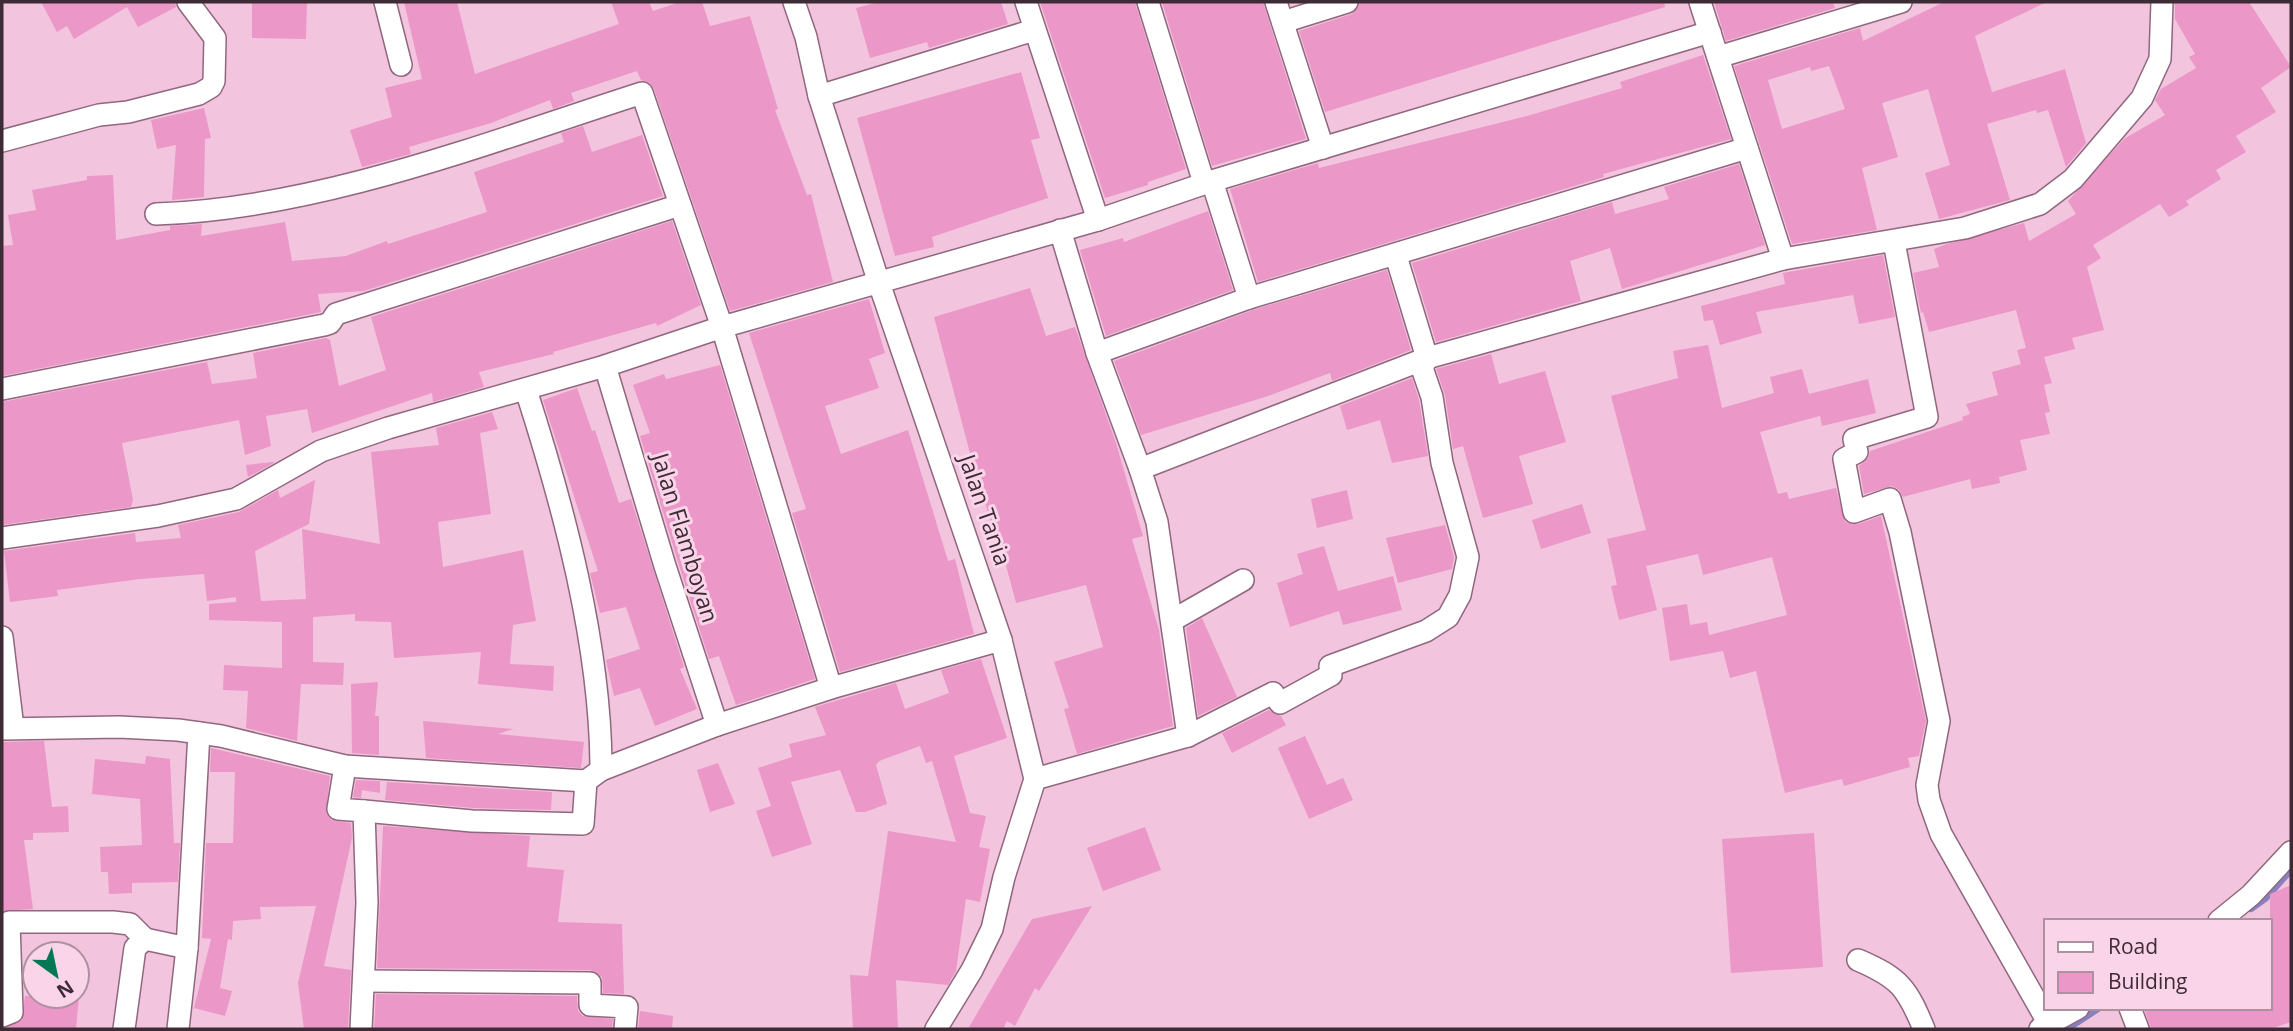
<svg xmlns="http://www.w3.org/2000/svg" width="2293" height="1031" font-family="'Open Sans',sans-serif">
	<rect width="100%" height="100%" fill="#f3c4de"/>
	<g fill="none" stroke-linecap="round" stroke-linejoin="round">
		<g stroke="#8781be" stroke-width="8">
			<path d="M 2251,908 L 2265,898 L 2291,869"/>
			<path d="M 2066,1029 L 2098,1008"/>
		</g>
	</g>
	<g fill="#eb97c8" fill-rule="evenodd">
		<path d="M 41,2 L 175,2 L 176,7 L 138,27 L 127,7 L 74,39 L 67,26 L 57,32 Z"/>
		<path d="M 252,2 L 307,2 L 306,39 L 252,38 Z"/>
		<path d="M 404,2 L 457,2 L 475,74 L 619,24 L 611,2 L 649,2 L 653,11 L 680,2 L 702,2 L 710,26 L 750,16 L 778,109 L 775,110 L 807,195 L 811,194 L 833,282 L 730,311 L 654,89 L 650,83 L 641,80 L 637,71 L 571,93 L 574,101 L 553,109 L 550,100 L 491,123 L 409,147 L 411,154 L 362,167 L 350,130 L 392,117 L 385,88 L 422,79 Z"/>
		<path d="M 879,2 L 1001,2 L 1008,24 L 929,48 L 927,42 L 870,58 L 856,8 Z"/>
		<path d="M 1040,2 L 1135,2 L 1186,169 L 1148,182 L 1148,185 L 1105,198 Z"/>
		<path d="M 1162,2 L 1263,2 L 1306,139 L 1212,166 Z"/>
		<path d="M 1360,2 L 1664,2 L 1665,7 L 1325,112 L 1299,31 L 1352,14 Z"/>
		<path d="M 1714,2 L 1833,2 L 1835,8 L 1726,41 Z"/>
		<path d="M 1944,2 L 2047,2 L 1975,36 L 1992,92 L 2065,69 L 2086,143 L 2066,167 L 2048,110 L 2037,113 L 2036,110 L 1987,124 L 2010,200 L 1939,219 L 1925,173 L 1950,165 L 1928,89 L 1882,103 L 1898,157 L 1862,168 L 1877,230 L 1792,244 L 1734,66 L 1860,28 L 1863,41 ZM 1829,66 L 1845,109 L 1782,129 L 1768,80 L 1810,67 L 1811,71 Z"/>
		<path d="M 2175,2 L 2249,2 L 2291,67 L 2261,88 L 2276,112 L 2236,136 L 2246,152 L 2216,170 L 2221,179 L 2186,201 L 2189,205 L 2169,217 L 2160,204 L 2093,245 L 2101,258 L 2087,267 L 2104,330 L 2072,338 L 2075,349 L 2044,357 L 2052,383 L 2044,385 L 2050,412 L 2045,413 L 2050,434 L 2020,440 L 2027,470 L 1999,477 L 2000,483 L 1972,489 L 1970,479 L 1903,497 L 1899,490 L 1892,486 L 1864,494 L 1859,466 L 1868,458 L 1870,451 L 1963,420 L 1962,417 L 1970,414 L 1966,404 L 1998,395 L 1992,372 L 2021,364 L 2017,350 L 2026,348 L 2016,310 L 1929,332 L 1923,312 L 1921,313 L 1913,273 L 1939,267 L 1934,249 L 1947,244 L 2024,223 L 2029,241 L 2076,214 L 2068,201 L 2124,139 L 2165,115 L 2155,100 L 2161,89 L 2196,68 L 2189,57 L 2195,54 L 2175,19 Z"/>
		<path d="M 1703,55 L 1731,139 L 1603,174 L 1604,177 L 1258,282 L 1230,189 L 1318,163 L 1319,168 L 1527,116 L 1622,88 L 1620,82 Z"/>
		<path d="M 1021,72 L 1040,138 L 1031,140 L 1048,198 L 932,237 L 934,247 L 895,256 L 857,118 Z"/>
		<path d="M 204,108 L 211,138 L 205,139 L 204,197 L 172,200 L 176,145 L 157,149 L 151,120 Z"/>
		<path d="M 583,126 L 592,152 L 642,135 L 663,196 L 364,291 L 318,294 L 321,312 L 2,376 L 2,246 L 13,245 L 8,215 L 36,210 L 32,190 L 87,180 L 87,176 L 113,175 L 116,240 L 170,230 L 170,226 L 202,224 L 201,236 L 285,222 L 292,261 L 346,256 L 387,241 L 388,244 L 487,212 L 474,172 L 564,142 L 561,133 Z"/>
		<path d="M 1739,164 L 1765,245 L 1622,289 L 1610,248 L 1570,261 L 1581,301 L 1436,342 L 1412,263 L 1612,202 L 1615,214 L 1669,199 L 1664,187 Z"/>
		<path d="M 1208,211 L 1233,290 L 1106,336 L 1080,250 L 1123,238 L 1124,242 Z"/>
		<path d="M 672,221 L 701,305 L 657,326 L 656,323 L 553,352 L 554,354 L 479,372 L 484,387 L 433,402 L 432,393 L 312,433 L 307,409 L 266,416 L 271,446 L 245,455 L 239,420 L 122,443 L 133,500 L 131,507 L 2,525 L 2,402 L 207,362 L 212,384 L 257,378 L 253,353 L 326,338 L 330,340 L 339,386 L 386,370 L 371,317 Z"/>
		<path d="M 1883,255 L 1895,317 L 1859,324 L 1853,295 L 1756,312 L 1762,333 L 1720,345 L 1713,320 L 1704,321 L 1701,306 L 1785,284 L 1783,273 Z"/>
		<path d="M 1387,270 L 1411,350 L 1332,381 L 1330,373 L 1265,397 L 1141,435 L 1114,361 L 1253,310 Z"/>
		<path d="M 1030,288 L 1046,336 L 1075,327 L 1116,443 L 1143,536 L 1132,539 L 1159,630 L 1173,726 L 1077,754 L 1064,709 L 1069,708 L 1054,662 L 1103,647 L 1086,585 L 1016,603 L 998,535 L 996,536 L 976,476 L 934,317 Z"/>
		<path d="M 869,299 L 885,353 L 869,359 L 879,388 L 825,406 L 841,454 L 908,430 L 948,561 L 955,559 L 974,634 L 840,672 L 792,513 L 806,509 L 749,333 Z"/>
		<path d="M 1708,345 L 1722,408 L 1774,393 L 1770,377 L 1802,369 L 1809,394 L 1868,379 L 1876,413 L 1822,426 L 1820,416 L 1760,432 L 1778,494 L 1787,492 L 1789,499 L 1836,488 L 1845,522 L 1858,524 L 1881,516 L 1926,721 L 1919,756 L 1908,758 L 1910,767 L 1844,786 L 1842,779 L 1785,793 L 1756,671 L 1730,678 L 1723,651 L 1670,661 L 1662,608 L 1687,604 L 1690,625 L 1707,622 L 1709,635 L 1787,615 L 1772,557 L 1703,575 L 1698,554 L 1646,566 L 1657,610 L 1619,620 L 1611,586 L 1617,585 L 1607,539 L 1646,530 L 1611,396 L 1678,378 L 1673,351 Z"/>
		<path d="M 1491,354 L 1499,384 L 1545,371 L 1566,442 L 1519,456 L 1533,504 L 1483,518 L 1463,446 L 1453,449 L 1445,395 L 1436,369 Z"/>
		<path d="M 720,365 L 815,679 L 736,705 L 719,656 L 709,659 L 678,562 L 640,436 L 650,433 L 633,385 L 664,374 L 666,379 Z"/>
		<path d="M 1412,378 L 1419,400 L 1428,456 L 1392,463 L 1380,420 L 1347,430 L 1340,406 Z"/>
		<path d="M 577,388 L 592,431 L 595,430 L 619,503 L 631,499 L 684,667 L 680,669 L 697,709 L 655,726 L 640,688 L 614,696 L 606,660 L 640,649 L 626,607 L 600,613 L 590,573 L 598,571 L 543,400 Z"/>
		<path d="M 492,412 L 498,429 L 480,433 L 491,514 L 438,522 L 443,567 L 523,550 L 536,621 L 513,625 L 510,664 L 554,666 L 553,691 L 478,684 L 481,652 L 394,658 L 391,622 L 355,621 L 355,614 L 313,617 L 313,662 L 344,663 L 343,685 L 301,684 L 297,741 L 246,728 L 248,691 L 223,690 L 224,665 L 282,668 L 282,622 L 209,620 L 209,604 L 236,602 L 236,597 L 207,601 L 204,574 L 140,579 L 57,590 L 58,596 L 10,602 L 4,551 L 135,533 L 136,542 L 181,538 L 178,525 L 239,512 L 278,490 L 280,498 L 315,480 L 309,524 L 255,551 L 261,601 L 306,599 L 302,529 L 380,544 L 371,452 L 439,445 L 436,428 Z"/>
		<path d="M 273,462 L 274,463 L 248,477 L 246,465 Z"/>
		<path d="M 1347,490 L 1353,519 L 1317,528 L 1311,499 Z"/>
		<path d="M 1582,504 L 1591,533 L 1541,549 L 1532,520 Z"/>
		<path d="M 1445,525 L 1454,557 L 1452,569 L 1398,583 L 1386,538 Z"/>
		<path d="M 1324,546 L 1338,591 L 1393,576 L 1402,610 L 1343,625 L 1339,611 L 1290,627 L 1277,583 L 1303,574 L 1297,554 Z"/>
		<path d="M 1202,618 L 1237,697 L 1198,716 L 1186,628 Z"/>
		<path d="M 981,659 L 1007,738 L 954,756 L 970,813 L 986,816 L 979,847 L 990,849 L 980,902 L 966,899 L 956,971 L 948,985 L 896,980 L 898,1029 L 853,1029 L 850,975 L 868,976 L 888,831 L 956,842 L 932,761 L 926,763 L 920,746 L 879,761 L 876,765 L 887,804 L 865,812 L 856,812 L 840,770 L 791,782 L 812,844 L 772,857 L 756,811 L 771,806 L 758,768 L 792,757 L 789,744 L 826,735 L 815,707 L 896,683 L 905,709 L 949,693 L 941,670 Z"/>
		<path d="M 378,682 L 375,716 L 379,716 L 379,755 L 352,753 L 351,684 Z"/>
		<path d="M 1269,710 L 1281,716 L 1286,725 L 1232,753 L 1222,733 Z"/>
		<path d="M 423,721 L 513,729 L 498,734 L 584,742 L 581,768 L 426,758 Z"/>
		<path d="M 1305,736 L 1327,785 L 1343,778 L 1353,800 L 1309,819 L 1278,748 Z"/>
		<path d="M 44,741 L 52,807 L 68,806 L 69,832 L 33,833 L 33,840 L 24,840 L 33,909 L 2,911 L 2,742 Z"/>
		<path d="M 211,748 L 330,776 L 326,813 L 331,820 L 351,823 L 352,838 L 324,966 L 351,970 L 348,1029 L 304,1029 L 298,983 L 316,906 L 260,907 L 261,919 L 233,921 L 232,940 L 228,939 L 220,988 L 232,991 L 225,1016 L 194,1008 L 211,939 L 202,938 L 206,843 L 233,843 L 235,772 L 210,772 Z"/>
		<path d="M 146,756 L 170,759 L 174,843 L 180,843 L 178,882 L 132,883 L 132,893 L 109,894 L 108,872 L 101,872 L 100,847 L 142,845 L 140,799 L 92,794 L 95,759 L 145,764 Z"/>
		<path d="M 718,763 L 735,804 L 710,812 L 697,770 Z"/>
		<path d="M 356,780 L 380,781 L 380,793 L 362,790 L 361,798 L 353,797 Z"/>
		<path d="M 387,782 L 552,792 L 551,810 L 473,808 L 385,800 Z"/>
		<path d="M 383,826 L 530,836 L 527,867 L 564,870 L 558,922 L 622,924 L 624,994 L 603,993 L 602,977 L 590,970 L 377,968 Z"/>
		<path d="M 1145,827 L 1161,870 L 1103,891 L 1087,848 Z"/>
		<path d="M 1814,833 L 1823,967 L 1731,973 L 1722,839 Z"/>
		<path d="M 2291,885 L 2291,1022 L 2270,1029 L 2151,1029 L 2144,1008 L 2270,1008 L 2270,894 Z"/>
		<path d="M 1092,906 L 1039,991 L 1035,988 L 1015,1026 L 1007,1021 L 1003,1029 L 968,1029 L 1032,919 Z"/>
		<path d="M 376,994 L 577,996 L 578,1011 L 583,1016 L 613,1019 L 612,1029 L 374,1029 Z"/>
		<path d="M 25,996 L 79,996 L 76,1029 L 2,1029 L 22,1020 Z"/>
		<path d="M 640,1011 L 673,1016 L 672,1029 L 638,1029 Z"/>
	</g>
	<g fill="none" stroke-linecap="round" stroke-linejoin="round">
		<g stroke="#90677e" stroke-width="24">
			<g id="street">
				<path d="M 385,2 L 401,65"/>
				<path d="M 794,2 L 806,37 L 819,96 L 879,283 L 1001,640 L 1035,779 L 1004,877 L 992,929 L 972,970 L 936,1029"/>
				<path d="M 1026,2 L 1098,220"/>
				<path d="M 1148,2 L 1204,183"/>
				<path d="M 1276,2 L 1323,148"/>
				<path d="M 1700,2 L 1783,259"/>
				<path d="M 1283,22 L 1347,2"/>
				<path d="M 1718,57 L 1901,2"/>
				<path d="M 819,96 L 1034,30"/>
				<path d="M 2,141 L 99,115 L 128,112 L 199,94 L 211,87 L 214,81 L 215,38 L 188,2"/>
				<path d="M 1212,181 L 1249,298"/>
				<path d="M 156,214 C 318,209 489,142 642,93 L 722,327 L 831,688 L 1001,640"/>
				<path d="M 1060,230 L 1097,353 L 1140,469 L 1427,358 L 1783,259 L 1965,228 L 2040,204 L 2073,179 L 2142,98 L 2160,59 L 2162,2"/>
				<path d="M 1894,242 L 1927,417 L 1854,439 L 1857,452 L 1844,459 L 1854,512 L 1890,499 L 1900,532 L 1939,721 L 1927,785 L 1929,800 L 1941,834 L 2049,1024"/>
				<path d="M 1097,353 L 1249,298 L 1747,148"/>
				<path d="M 605,366 L 665,566 L 717,725"/>
				<path d="M 2,389 L 324,325 L 330,323 L 336,314 L 680,205"/>
				<path d="M 1140,469 L 1157,522 L 1188,736"/>
				<path d="M 2,538 L 158,516 L 236,499 L 321,451 L 388,428 L 605,366 L 722,327 L 1098,220 L 1212,181 L 1710,32"/>
				<path d="M 1173,620 L 1243,580"/>
				<path d="M 2,637 L 13,728"/>
				<path d="M 2,729 L 119,727 L 178,730 L 221,736 L 345,766 L 586,781"/>
				<path d="M 345,766 L 338,809 L 364,811 L 367,903 L 361,1029"/>
				<path d="M 601,770 L 717,725 L 831,688"/>
				<path d="M 1035,779 L 1188,736 L 1273,693 L 1280,703 L 1331,675 L 1330,666 L 1426,631 L 1448,617 L 1460,595 L 1468,557 L 1442,463 L 1432,397 L 1422,368 L 1427,358 L 1396,256"/>
				<path d="M 364,811 L 472,821 L 583,824 L 586,781 L 601,770 C 601,646 564,508 526,390"/>
				<path d="M 2219,921 L 2251,895 L 2291,852"/>
				<path d="M 1858,960 C 1900,978 1907,988 1924,1029"/>
				<path d="M 364,981 L 590,983 L 590,1005 L 627,1007 L 625,1029"/>
				<path d="M 2130,1008 L 2138,1029"/>
				<path d="M 2,1016 L 12,1012 L 9,922 L 113,922 L 130,924 L 145,939"/>
				<path d="M 124,1029 L 135,948 L 145,939 L 187,948"/>
				<path d="M 178,1029 L 187,948 L 199,733"/>
				<path d="M 2040,1029 L 2078,1008"/>
			</g>
		</g>
		<use href="#street" stroke="#fff" stroke-width="21"/>
	</g>
	<g text-anchor="middle" stroke-width="6" stroke-linejoin="round" paint-order="stroke">
		<g font-size="23" fill="#3d2b35" stroke="#fad5e9">
			<text transform="translate(985 510) rotate(71)" y="8">Jalan Tania</text>
			<text transform="translate(685 538) rotate(73)" y="8">Jalan Flamboyan</text>
		</g>
	</g>
	<rect width="2293" height="1031" fill="none" stroke="#3d2b35" stroke-width="7"/>
	<rect x="2044" y="919" width="228" height="91" fill="#fad5e9" stroke="#ae91a1" stroke-width="2"/>
	<rect x="2058" y="942" width="35" height="10" fill="#ffffff" stroke="#ae91a1" stroke-width="2"/>
	<text x="2108" y="954" font-size="21" fill="#3d2b35">Road</text>
	<rect x="2058" y="972" width="35" height="21" fill="#eb97c8" stroke="#ae91a1" stroke-width="2"/>
	<text x="2108" y="989" font-size="21" fill="#3d2b35">Building</text>
	<g transform="translate(56 975) rotate(147)"><circle r="33" fill="#fad5e9" stroke="#ae91a1" stroke-width="2"/>
	<path d="M0-5L12 26L0 18L-12 26Z" fill="#007854"/>
	<text y="-10" font-size="19" font-weight="bold" text-anchor="middle" fill="#3d2b35">N</text>
	</g>
</svg>
